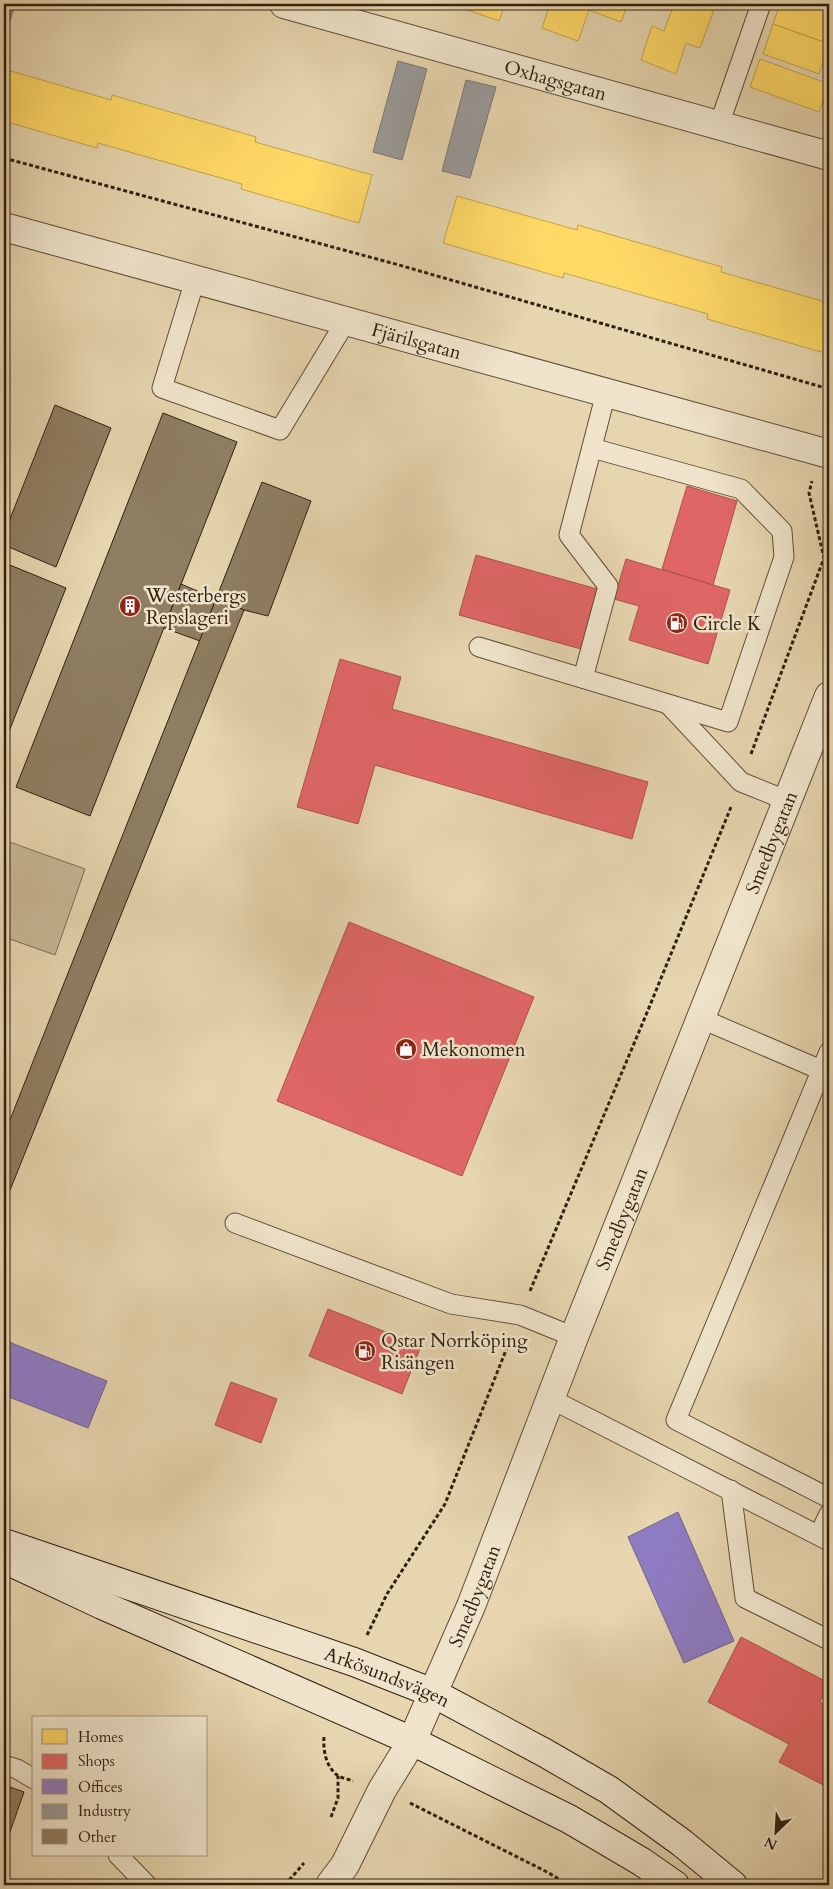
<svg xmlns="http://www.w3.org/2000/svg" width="833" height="1889" font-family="Cardo,serif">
	<rect width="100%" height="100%" fill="#e6d5af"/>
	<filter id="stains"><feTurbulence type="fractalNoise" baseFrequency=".004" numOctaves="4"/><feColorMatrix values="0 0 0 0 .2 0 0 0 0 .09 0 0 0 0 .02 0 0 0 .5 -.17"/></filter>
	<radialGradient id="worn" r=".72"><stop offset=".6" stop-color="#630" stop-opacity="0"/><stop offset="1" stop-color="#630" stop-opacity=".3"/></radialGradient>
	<path fill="#c7b694" stroke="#7c6b52" d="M 4,840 L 85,869 L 55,955 L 4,937 Z"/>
	<g fill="#ffd966" stroke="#c1a24c">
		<path d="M 450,4 L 505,4 L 499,21 Z"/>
		<path d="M 550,4 L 628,4 L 621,22 L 589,10 L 578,41 L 542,28 Z"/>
		<path d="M 674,4 L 716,4 L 700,48 L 686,43 L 676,74 L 641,60 L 652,26 L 664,31 Z"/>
		<path d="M 780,4 L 807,4 L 829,12 L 829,44 L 773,24 Z"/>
		<path d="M 807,4 L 829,4 L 829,12 Z"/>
		<path d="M 773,24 L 829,44 L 819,74 L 763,54 Z"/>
		<path d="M 760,59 L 829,84 L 819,112 L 750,87 Z"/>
		<path d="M 4,69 L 111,100 L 112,95 L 256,137 L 255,142 L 372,175 L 359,223 L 241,189 L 242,184 L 98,143 L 97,148 L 4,121 Z"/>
		<path d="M 457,196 L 577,230 L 578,225 L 722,267 L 721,272 L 829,303 L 829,337 L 825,353 L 707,319 L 708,314 L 564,273 L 563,278 L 443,243 Z"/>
	</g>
	<g fill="#e06666" stroke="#ab514c">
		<path d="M 687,486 L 737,501 L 713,585 L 662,569 Z"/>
		<path d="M 476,555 L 597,589 L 581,649 L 459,615 Z"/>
		<path d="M 626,559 L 730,590 L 708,664 L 629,640 L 639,606 L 614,599 Z"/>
		<path d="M 340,659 L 401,677 L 392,709 L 648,782 L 632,839 L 375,765 L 358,824 L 297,807 Z"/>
		<path d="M 349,922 L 534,997 L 462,1176 L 277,1101 Z"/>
		<path d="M 328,1309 L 421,1346 L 402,1394 L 309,1356 Z"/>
		<path d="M 231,1382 L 277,1399 L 261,1443 L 215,1425 Z"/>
		<path d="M 741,1637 L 829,1683 L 820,1702 L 829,1707 L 829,1788 L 779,1762 L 789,1744 L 708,1702 Z"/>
	</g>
	<g fill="#8e7cc3" stroke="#72608d">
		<path d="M 4,1340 L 107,1381 L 88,1428 L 4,1395 Z"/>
		<path d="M 678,1512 L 734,1641 L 684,1663 L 628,1537 Z"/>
	</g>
	<g fill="#999" stroke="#7a7570">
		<path d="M 4,4 L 15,4 L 6,35 L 4,35 Z"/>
		<path d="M 398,61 L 427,69 L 402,160 L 373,152 Z"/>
		<path d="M 466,80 L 496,87 L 470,178 L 442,171 Z"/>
	</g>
	<g fill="#8f7e62" stroke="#30200f">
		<path d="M 55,405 L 111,428 L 56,567 L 4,545 L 4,534 Z"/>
		<path d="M 163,413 L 237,442 L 90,816 L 16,787 Z"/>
		<path d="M 262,482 L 311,501 L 268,616 L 244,610 L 216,599 Z"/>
		<path d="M 5,563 L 66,588 L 4,744 L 4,565 Z"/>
		<path d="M 181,584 L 216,599 L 200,641 L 164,628 Z"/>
		<path d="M 216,599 L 244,610 L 4,1205 L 4,1135 Z"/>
		<path d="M 4,1785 L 24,1792 L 4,1849 Z"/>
	</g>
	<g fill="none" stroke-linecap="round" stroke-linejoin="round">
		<g stroke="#5e4d37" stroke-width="21">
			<g id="lane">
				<path d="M 719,125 L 761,4"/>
				<path d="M 195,280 L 162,388 L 280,430 L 346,321"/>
				<path d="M 479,647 L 728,722 L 784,557 L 782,531 L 741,489 L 592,448"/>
				<path d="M 583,678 L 608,586 L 569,535 L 606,393"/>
				<path d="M 669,705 L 741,782 L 788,801"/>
				<path d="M 702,1019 L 821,1070"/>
				<path d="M 829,1052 L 676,1420 L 829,1498"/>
				<path d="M 235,1223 L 451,1304 L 520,1315 L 574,1337"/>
				<path d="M 551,1399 L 829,1541"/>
				<path d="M 731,1490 L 745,1598 L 829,1640"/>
				<path d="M 819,1535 L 829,1514"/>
				<path d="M 4,1765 L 17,1769 L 34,1779"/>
				<path d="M 118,1855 L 147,1885"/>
			</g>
		</g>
		<g stroke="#5e4d37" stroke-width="30">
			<g id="street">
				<path id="s1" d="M 284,4 L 829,156"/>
				<path id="s2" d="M 4,227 L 829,454"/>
				<path id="s3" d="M 330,1885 L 345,1865 L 382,1790 L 412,1741 L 471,1606 L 574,1337 L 829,696"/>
			</g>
		</g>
		<g stroke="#30200f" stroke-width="30">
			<g id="secondary">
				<path id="s4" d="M 4,1543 L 354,1662 L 433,1693 L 545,1753 L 609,1790 L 682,1843 L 733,1885"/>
				<path d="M 4,1559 L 102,1605 L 412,1741 L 569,1819 L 642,1862 L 675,1885"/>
			</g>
		</g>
		<g stroke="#30200f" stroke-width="3" stroke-dasharray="4 2.5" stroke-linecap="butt">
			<path d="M 4,158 L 399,265 L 829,389"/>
			<path d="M 751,754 L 824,558 L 809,493 L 812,481"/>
			<path d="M 530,1291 L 646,1015 L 731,807"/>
			<path d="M 367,1635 L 387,1594 L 445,1504 L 510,1340"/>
			<path d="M 324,1737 C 323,1751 326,1766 337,1775 C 341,1778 348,1779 353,1781"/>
			<path d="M 410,1803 L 547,1872 L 569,1885"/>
			<path d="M 331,1817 L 338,1798 L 338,1776"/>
			<path d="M 285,1885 L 304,1863"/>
		</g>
		<use href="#lane" stroke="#efe4cb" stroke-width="19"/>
		<use href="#street" stroke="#efe4cb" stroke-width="28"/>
		<use href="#secondary" stroke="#efe4cb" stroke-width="28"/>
	</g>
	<defs>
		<g id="building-disc" transform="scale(1.125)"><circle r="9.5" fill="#8f2418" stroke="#efe4cb"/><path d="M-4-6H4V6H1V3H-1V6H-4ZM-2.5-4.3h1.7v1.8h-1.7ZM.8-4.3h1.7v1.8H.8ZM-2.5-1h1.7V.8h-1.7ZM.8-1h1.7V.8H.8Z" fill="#fff"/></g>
		<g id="fuel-disc" transform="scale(1.125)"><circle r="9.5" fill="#8f2418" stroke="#efe4cb"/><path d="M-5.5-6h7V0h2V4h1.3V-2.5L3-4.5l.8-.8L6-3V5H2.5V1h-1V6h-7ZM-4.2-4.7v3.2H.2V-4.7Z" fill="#fff"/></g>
		<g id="shop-disc" transform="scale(1.125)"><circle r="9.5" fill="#8f2418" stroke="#efe4cb"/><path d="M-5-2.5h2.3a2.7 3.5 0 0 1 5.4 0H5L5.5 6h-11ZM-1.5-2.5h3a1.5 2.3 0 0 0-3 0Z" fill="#fff"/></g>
	</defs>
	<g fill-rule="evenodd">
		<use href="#building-disc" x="130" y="606"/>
		<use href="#fuel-disc" x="677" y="623"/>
		<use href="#shop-disc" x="406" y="1049"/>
		<use href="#fuel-disc" x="365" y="1351"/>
	</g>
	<g text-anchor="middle" stroke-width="5" stroke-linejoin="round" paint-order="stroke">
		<g font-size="19" fill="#30200f" stroke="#efe4cb">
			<text dy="7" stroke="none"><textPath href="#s1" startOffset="282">Oxhagsgatan</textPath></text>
			<text dy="7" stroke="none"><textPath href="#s2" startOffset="428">Fjärilsgatan</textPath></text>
			<text dy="7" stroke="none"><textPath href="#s3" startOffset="1134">Smedbygatan</textPath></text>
			<text dy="7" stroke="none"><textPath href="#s3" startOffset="729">Smedbygatan</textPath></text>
			<text dy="7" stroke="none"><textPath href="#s3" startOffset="324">Smedbygatan</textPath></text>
			<text dy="7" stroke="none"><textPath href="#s4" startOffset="406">Arkösundsvägen</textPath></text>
		</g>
		<g font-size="19" fill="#30200f" stroke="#efe4cb" text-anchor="start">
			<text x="146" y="602">Westerbergs<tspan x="146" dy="22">Repslageri</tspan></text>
			<text x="693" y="630">Circle K</text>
			<text x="422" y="1056">Mekonomen</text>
			<text x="381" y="1347">Qstar Norrköping<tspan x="381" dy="22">Risängen</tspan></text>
		</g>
	</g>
	<rect width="833" height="1889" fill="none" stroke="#e6d5af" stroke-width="20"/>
	<rect x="5" y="5" width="823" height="1879" fill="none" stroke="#30200f" stroke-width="2.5"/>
	<rect x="10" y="10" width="813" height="1869" fill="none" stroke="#30200f"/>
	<rect x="32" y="1716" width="175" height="140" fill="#efe4cb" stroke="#a39680"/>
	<rect x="42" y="1729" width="25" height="15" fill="#ffd966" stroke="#a39680"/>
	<text x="78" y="1742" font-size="15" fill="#30200f">Homes</text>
	<rect x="42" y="1754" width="25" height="15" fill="#e06666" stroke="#a39680"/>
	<text x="78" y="1766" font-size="15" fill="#30200f">Shops</text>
	<rect x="42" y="1779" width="25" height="15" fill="#8e7cc3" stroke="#a39680"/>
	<text x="78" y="1792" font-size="15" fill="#30200f">Offices</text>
	<rect x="42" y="1804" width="25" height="15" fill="#999999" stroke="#a39680"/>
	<text x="78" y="1816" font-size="15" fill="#30200f">Industry</text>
	<rect x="42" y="1829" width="25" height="15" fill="#8f7e62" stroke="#a39680"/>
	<text x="78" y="1842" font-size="15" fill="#30200f">Other</text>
	<g transform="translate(776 1832) rotate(205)" stroke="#efe4cb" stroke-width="4" paint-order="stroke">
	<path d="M0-4L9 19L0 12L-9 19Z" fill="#30200f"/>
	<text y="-8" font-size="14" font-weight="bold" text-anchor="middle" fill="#30200f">N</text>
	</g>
	<rect width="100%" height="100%" filter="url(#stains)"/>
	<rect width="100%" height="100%" fill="url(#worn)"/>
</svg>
